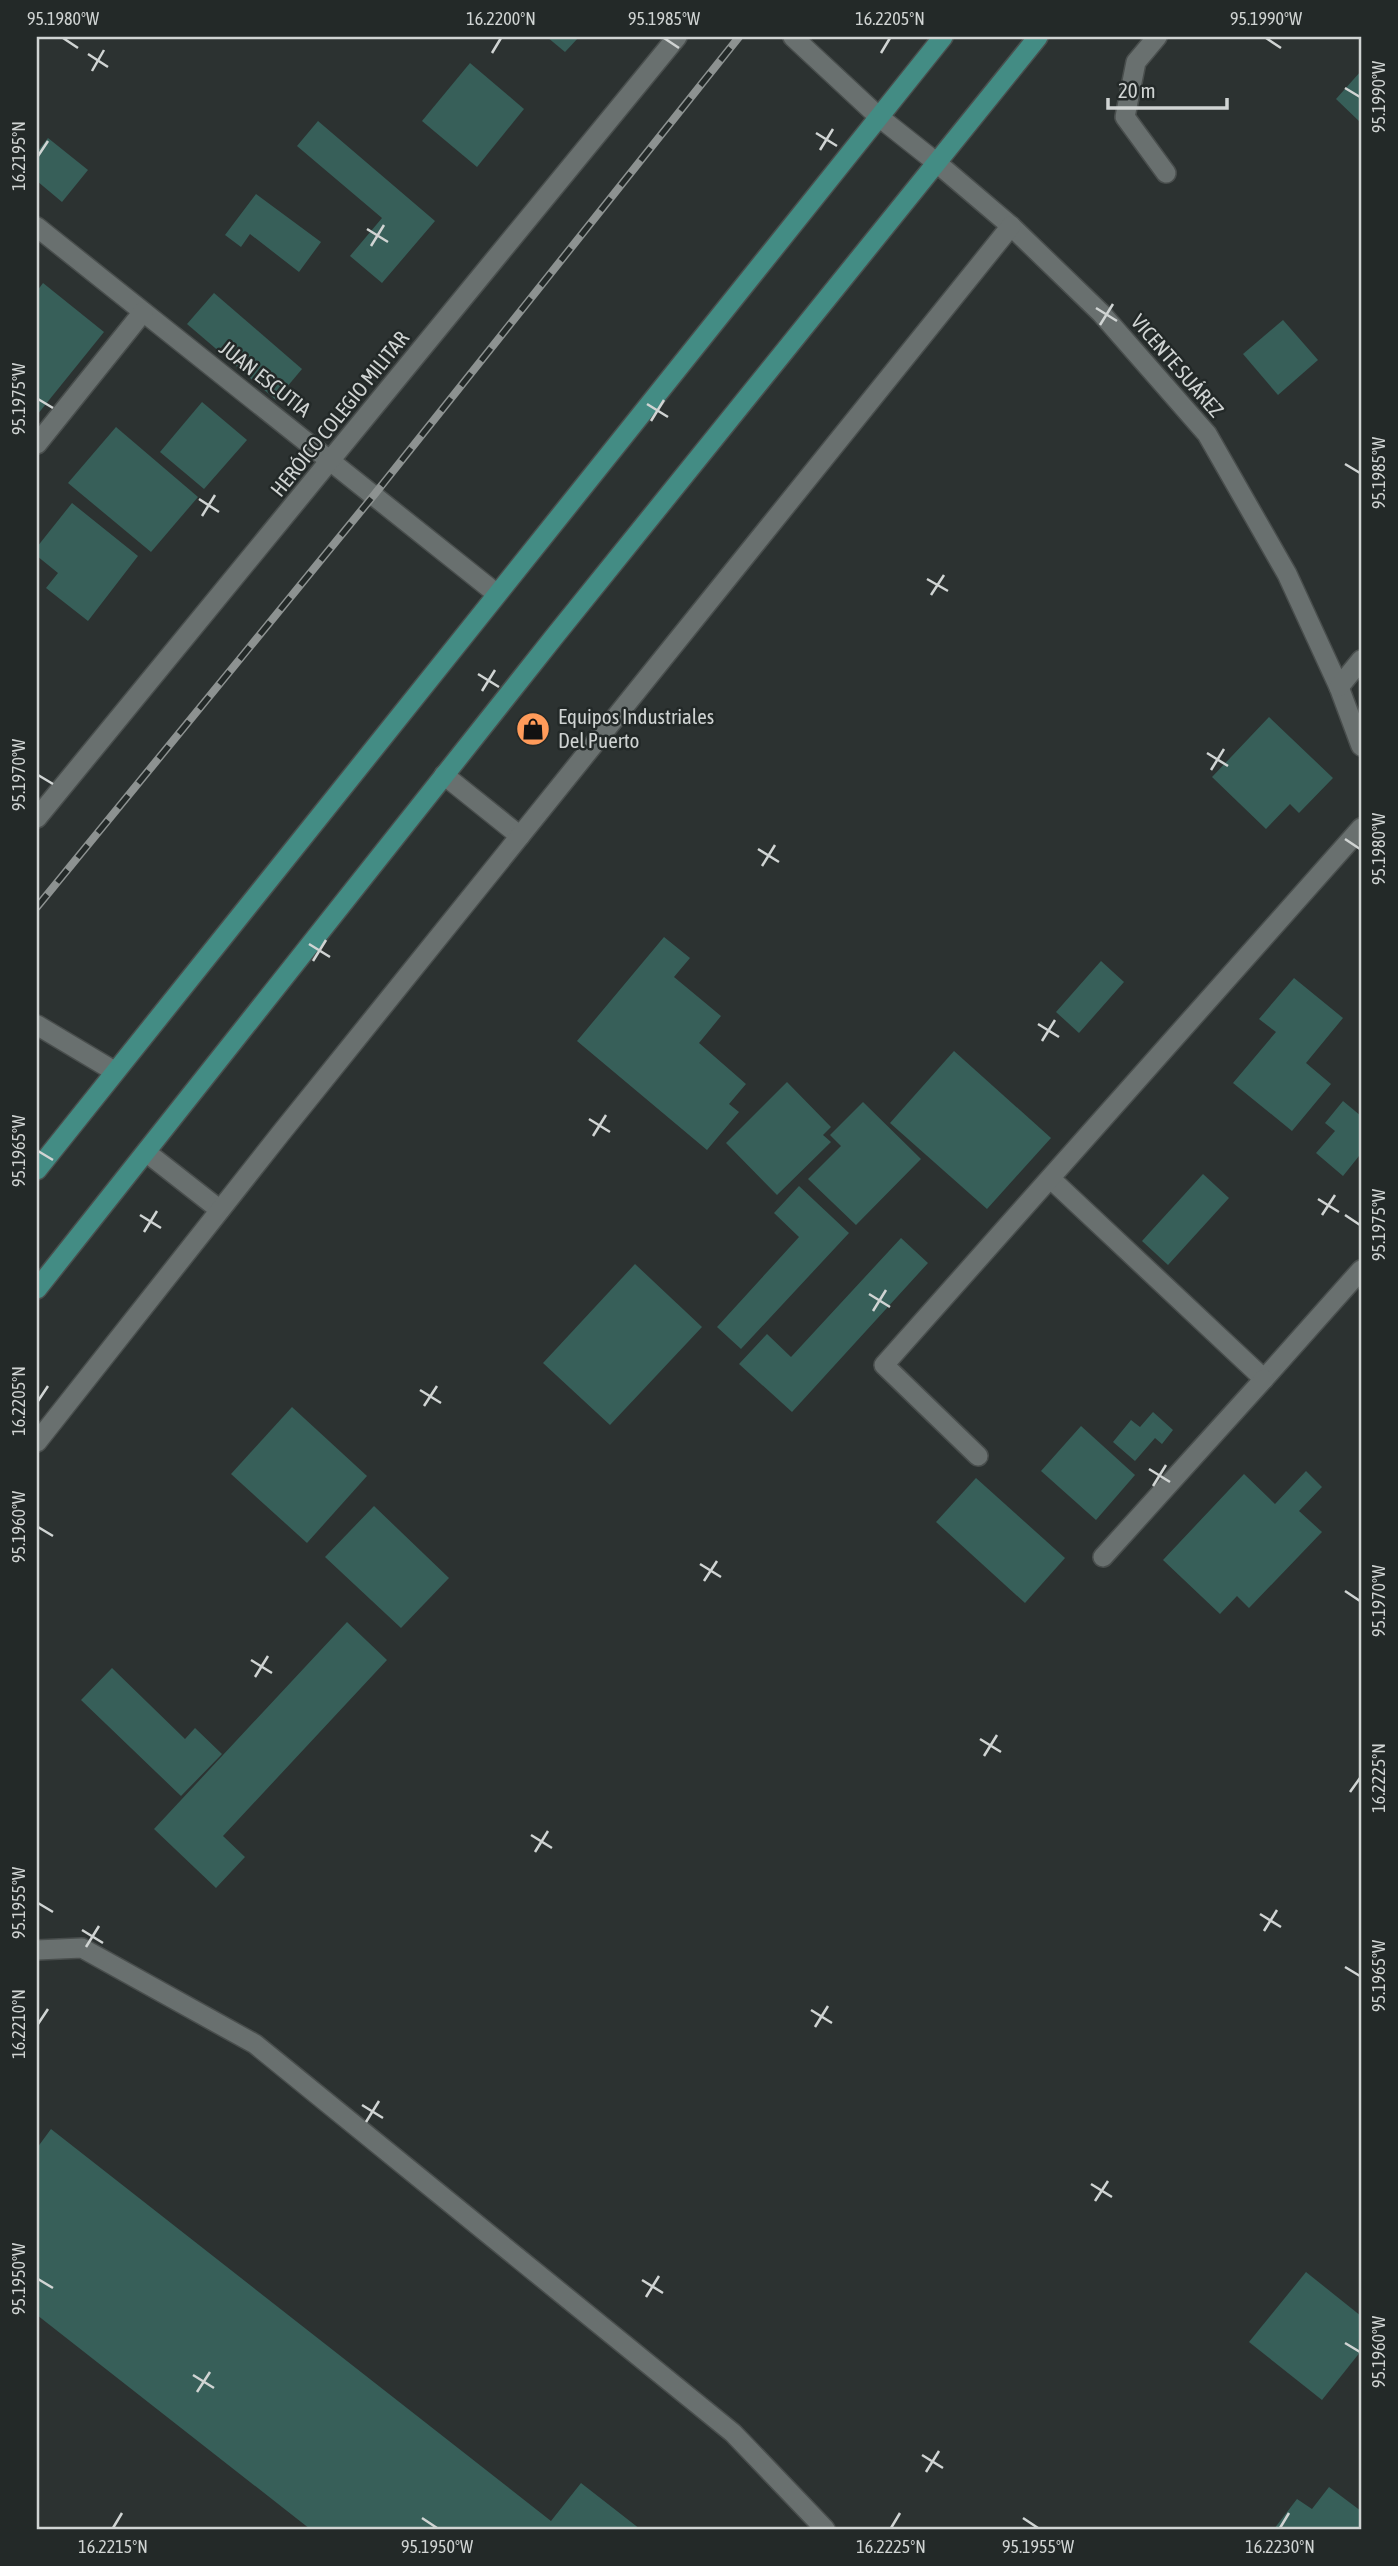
<svg xmlns="http://www.w3.org/2000/svg" width="1398" height="2566" font-family="'Asap Condensed',sans-serif">
	<rect width="100%" height="100%" fill="#2c3231"/>
	<g fill="#375f59">
		<path d="M 547,37 L 579,37 L 565,52 Z"/>
		<path d="M 470,63 L 524,109 L 477,167 L 422,121 Z"/>
		<path d="M 1361,71 L 1361,123 L 1336,99 Z"/>
		<path d="M 318,121 L 435,221 L 382,283 L 350,256 L 382,218 L 297,146 Z"/>
		<path d="M 48,138 L 88,170 L 62,202 L 37,181 L 37,152 Z"/>
		<path d="M 256,194 L 321,242 L 299,272 L 250,234 L 241,247 L 225,235 Z"/>
		<path d="M 43,283 L 104,332 L 37,415 L 37,291 Z"/>
		<path d="M 214,293 L 302,369 L 276,400 L 187,324 Z"/>
		<path d="M 1283,320 L 1318,360 L 1278,395 L 1243,354 Z"/>
		<path d="M 202,402 L 247,440 L 204,489 L 160,452 Z"/>
		<path d="M 116,427 L 198,497 L 151,552 L 68,483 Z"/>
		<path d="M 72,503 L 138,556 L 88,621 L 46,588 L 58,573 L 37,556 L 37,547 Z"/>
		<path d="M 1269,717 L 1333,778 L 1299,813 L 1290,804 L 1266,829 L 1212,777 Z"/>
		<path d="M 664,937 L 690,958 L 674,977 L 721,1016 L 699,1043 L 746,1084 L 729,1104 L 739,1112 L 707,1150 L 577,1041 Z"/>
		<path d="M 1101,961 L 1124,982 L 1079,1033 L 1056,1012 Z"/>
		<path d="M 1294,978 L 1343,1018 L 1306,1063 L 1331,1084 L 1292,1131 L 1233,1083 L 1276,1032 L 1259,1019 Z"/>
		<path d="M 954,1051 L 1051,1138 L 987,1209 L 890,1123 Z"/>
		<path d="M 787,1082 L 831,1127 L 823,1135 L 831,1142 L 777,1195 L 726,1143 Z"/>
		<path d="M 1343,1101 L 1361,1116 L 1361,1158 L 1359,1156 L 1343,1176 L 1316,1153 L 1335,1131 L 1325,1123 Z"/>
		<path d="M 863,1102 L 921,1159 L 856,1225 L 808,1179 L 841,1146 L 830,1135 Z"/>
		<path d="M 1203,1174 L 1229,1198 L 1168,1265 L 1142,1241 Z"/>
		<path d="M 799,1186 L 849,1233 L 741,1349 L 717,1327 L 799,1237 L 774,1213 Z"/>
		<path d="M 901,1238 L 928,1263 L 792,1412 L 739,1364 L 767,1334 L 791,1357 Z"/>
		<path d="M 635,1264 L 702,1327 L 610,1425 L 543,1363 Z"/>
		<path d="M 292,1407 L 367,1476 L 307,1543 L 231,1474 Z"/>
		<path d="M 1153,1412 L 1173,1430 L 1162,1444 L 1155,1438 L 1135,1461 L 1113,1442 L 1131,1420 L 1140,1427 Z"/>
		<path d="M 1081,1426 L 1135,1475 L 1096,1520 L 1041,1471 Z"/>
		<path d="M 1306,1471 L 1322,1487 L 1299,1511 L 1322,1532 L 1249,1608 L 1237,1596 L 1220,1614 L 1163,1560 L 1244,1474 L 1275,1504 Z"/>
		<path d="M 976,1478 L 1065,1558 L 1025,1603 L 936,1522 Z"/>
		<path d="M 374,1506 L 449,1578 L 401,1628 L 325,1557 Z"/>
		<path d="M 347,1622 L 387,1660 L 223,1836 L 245,1857 L 216,1888 L 154,1829 Z"/>
		<path d="M 112,1668 L 185,1739 L 195,1728 L 222,1754 L 181,1796 L 81,1700 Z"/>
		<path d="M 51,2129 L 551,2521 L 581,2483 L 640,2529 L 310,2529 L 37,2315 L 37,2148 Z"/>
		<path d="M 1306,2272 L 1361,2316 L 1361,2351 L 1322,2400 L 1249,2342 Z"/>
		<path d="M 1329,2487 L 1361,2511 L 1361,2529 L 1274,2529 L 1297,2499 L 1312,2509 Z"/>
	</g>
	<g fill="none" stroke-linecap="round" stroke-linejoin="round">
		<g stroke="#494e4d" stroke-width="22">
			<path id="service" d="M 37,1950 L 82,1948 L 255,2044 L 733,2433 L 825,2529"/>
		</g>
		<g stroke="#494e4d" stroke-width="22">
			<g id="minor">
				<path d="M 793,37 L 879,117 L 937,163 L 1011,226 L 1101,313 L 1207,434 L 1287,574 L 1339,687 L 1361,746"/>
				<path d="M 1157,37 L 1136,62 L 1125,117 L 1166,173"/>
				<path d="M 37,227 L 497,594"/>
				<path d="M 37,444 L 143,312"/>
				<path d="M 1339,687 L 1361,660"/>
				<path d="M 444,775 L 520,836"/>
				<path d="M 37,818 L 677,37"/>
				<path d="M 37,1025 L 114,1071"/>
				<path d="M 146,1152 L 220,1210"/>
				<path d="M 1051,1179 L 1264,1379 L 1361,1270"/>
				<path d="M 37,1442 L 281,1133 L 1011,226"/>
				<path d="M 978,1456 L 884,1365 L 1361,828"/>
				<path d="M 1103,1557 L 1264,1379"/>
			</g>
		</g>
		<g stroke="#494e4d" stroke-width="22">
			<g id="primary">
				<path d="M 37,1170 L 943,37"/>
				<path d="M 37,1289 L 554,637 L 1038,37"/>
			</g>
		</g>
		<use href="#service" stroke="#69706f" stroke-width="19"/>
		<use href="#minor" stroke="#69706f" stroke-width="19"/>
		<use href="#primary" stroke="#438c84" stroke-width="19"/>
		<g stroke="#8d9291" stroke-width="8">
			<path id="rail" d="M 37,907 L 374,495 L 739,37"/>
		</g>
		<use href="#rail" stroke="#232928" stroke-width="5" stroke-dasharray="16" stroke-linecap="butt"/>
	</g>
	<path fill="none" stroke="#d0d4d3" stroke-width="2.5" d="M 63,38 L 78,48M 664,38 L 679,48M 1266,38 L 1281,48M 492,53 L 501,38M 881,53 L 890,38M 88,54 L 108,67M 92,71 L 104,50M 1345,88 L 1360,97M 816,133 L 837,146M 820,150 L 833,129M 38,156 L 48,141M 367,229 L 388,242M 371,246 L 384,225M 1096,308 L 1117,321M 1100,325 L 1113,304M 38,399 L 53,408M 647,404 L 668,417M 651,421 L 664,400M 1345,464 L 1360,473M 199,499 L 219,512M 202,516 L 215,495M 927,579 L 948,591M 931,595 L 944,575M 478,674 L 499,687M 482,691 L 495,670M 1207,753 L 1228,766M 1211,770 L 1224,749M 38,775 L 53,784M 1345,839 L 1360,849M 758,849 L 779,862M 762,866 L 775,845M 309,944 L 330,957M 313,961 L 326,940M 1038,1024 L 1059,1037M 1042,1041 L 1055,1020M 589,1119 L 610,1132M 593,1136 L 606,1115M 38,1151 L 53,1160M 1318,1199 L 1339,1212M 140,1215 L 161,1228M 1322,1215 L 1335,1195M 1345,1215 L 1360,1225M 144,1232 L 157,1211M 869,1294 L 890,1307M 873,1311 L 886,1290M 420,1390 L 441,1403M 38,1401 L 48,1386M 424,1406 L 437,1386M 1149,1469 L 1170,1482M 1153,1486 L 1166,1465M 38,1527 L 53,1536M 700,1564 L 721,1577M 704,1581 L 717,1561M 1345,1591 L 1360,1601M 251,1660 L 272,1673M 255,1677 L 268,1656M 980,1739 L 1001,1752M 984,1756 L 997,1735M 1350,1792 L 1360,1778M 531,1835 L 552,1848M 535,1852 L 548,1831M 38,1903 L 53,1912M 1260,1914 L 1281,1927M 82,1930 L 103,1943M 1264,1931 L 1277,1910M 86,1947 L 99,1926M 1345,1967 L 1360,1976M 811,2010 L 832,2023M 38,2024 L 48,2009M 815,2027 L 828,2006M 362,2105 L 383,2118M 366,2122 L 379,2101M 1091,2184 L 1112,2197M 1095,2201 L 1108,2181M 38,2279 L 53,2288M 642,2280 L 663,2293M 646,2297 L 659,2276M 1345,2343 L 1360,2352M 193,2375 L 214,2388M 197,2392 L 210,2372M 922,2455 L 943,2468M 926,2472 L 939,2451M 422,2518 L 437,2528M 1023,2518 L 1038,2528M 113,2528 L 122,2513M 891,2528 L 900,2513M 1280,2528 L 1289,2513"/>
	<defs>
		<g id="shop-disc" transform="scale(1.75)"><circle r="9.5" fill="#ff9b5a" stroke="#232928"/><path d="M-5-2.5h2.3a2.7 3.5 0 0 1 5.4 0H5L5.5 6h-11ZM-1.5-2.5h3a1.5 2.3 0 0 0-3 0Z" fill="#111"/></g>
	</defs>
	<g fill-rule="evenodd">
		<use href="#shop-disc" x="533" y="729"/>
	</g>
	<g text-anchor="middle" stroke-width="5" stroke-linejoin="round" paint-order="stroke">
		<g font-size="21" fill="#d0d4d3" stroke="#232928">
			<text transform="translate(1177 366) rotate(49)" y="7">VICENTE SUÁREZ</text>
			<text transform="translate(265 379) rotate(38)" y="7">JUAN ESCUTIA</text>
			<text transform="translate(340 414) rotate(-51)" y="7">HERÓICO COLEGIO MILITAR</text>
		</g>
		<g font-size="21" fill="#d0d4d3" stroke="#232928" text-anchor="start">
			<text x="558" y="724">Equipos Industriales<tspan x="558" dy="24">Del Puerto</tspan></text>
		</g>
	</g>
	<rect width="1398" height="2566" fill="none" stroke="#232928" stroke-width="77"/>
	<path d="M1108 98v10h119v-10" fill="none" stroke="#d0d4d3" stroke-width="3.5"/>
	<text x="1118" y="98" font-size="21" fill="#d0d4d3" stroke="#232928" stroke-width="5" paint-order="stroke">20 m</text>
	<rect x="38" y="38" width="1322" height="2490" fill="none" stroke="#d0d4d3" stroke-width="2.5"/>
	<g font-size="18" text-anchor="middle" fill="#d0d4d3">
		<text x="63" y="25">95.1980°W</text>
		<text x="501" y="25">16.2200°N</text>
		<text x="664" y="25">95.1985°W</text>
		<text x="890" y="25">16.2205°N</text>
		<text x="1266" y="25">95.1990°W</text>
		<text transform="translate(1379 97) rotate(-90)" y="6">95.1990°W</text>
		<text transform="translate(19 156) rotate(-90)" y="6">16.2195°N</text>
		<text transform="translate(19 399) rotate(-90)" y="6">95.1975°W</text>
		<text transform="translate(1379 473) rotate(-90)" y="6">95.1985°W</text>
		<text transform="translate(19 775) rotate(-90)" y="6">95.1970°W</text>
		<text transform="translate(1379 849) rotate(-90)" y="6">95.1980°W</text>
		<text transform="translate(19 1151) rotate(-90)" y="6">95.1965°W</text>
		<text transform="translate(1379 1225) rotate(-90)" y="6">95.1975°W</text>
		<text transform="translate(19 1401) rotate(-90)" y="6">16.2205°N</text>
		<text transform="translate(19 1527) rotate(-90)" y="6">95.1960°W</text>
		<text transform="translate(1379 1601) rotate(-90)" y="6">95.1970°W</text>
		<text transform="translate(1379 1778) rotate(-90)" y="6">16.2225°N</text>
		<text transform="translate(19 1903) rotate(-90)" y="6">95.1955°W</text>
		<text transform="translate(1379 1976) rotate(-90)" y="6">95.1965°W</text>
		<text transform="translate(19 2024) rotate(-90)" y="6">16.2210°N</text>
		<text transform="translate(19 2279) rotate(-90)" y="6">95.1950°W</text>
		<text transform="translate(1379 2352) rotate(-90)" y="6">95.1960°W</text>
		<text x="113" y="2553">16.2215°N</text>
		<text x="437" y="2553">95.1950°W</text>
		<text x="891" y="2553">16.2225°N</text>
		<text x="1038" y="2553">95.1955°W</text>
		<text x="1280" y="2553">16.2230°N</text>
	</g>
</svg>
